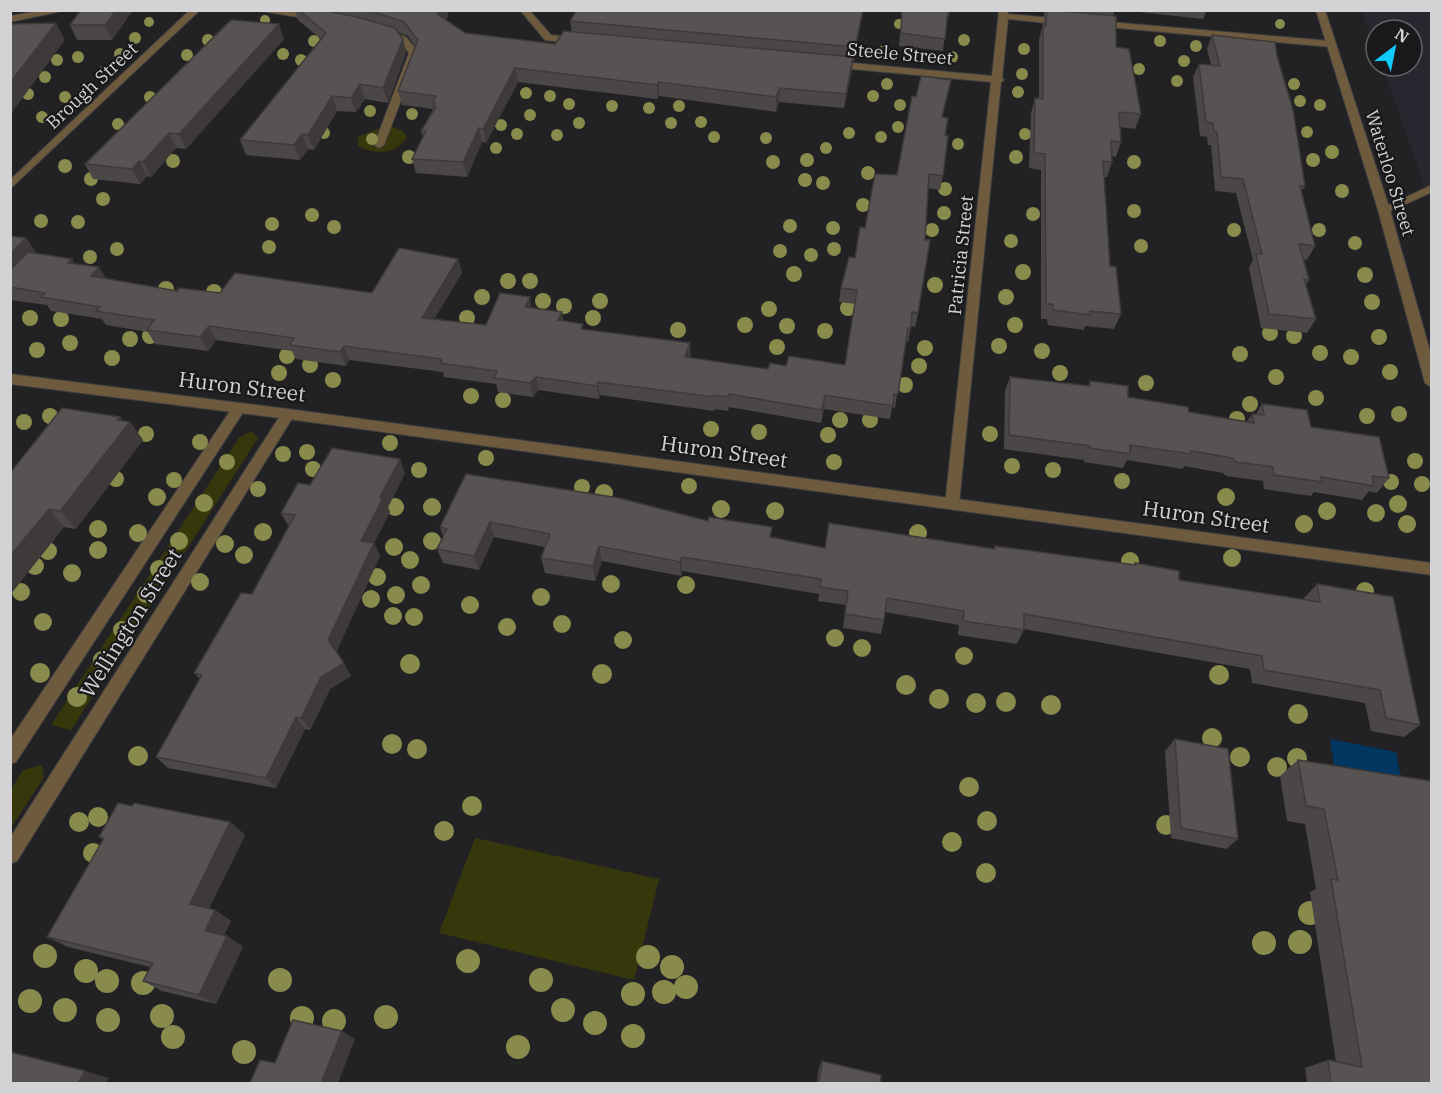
<svg xmlns="http://www.w3.org/2000/svg" width="1442" height="1094" font-family="'IBM Plex Serif',serif">
	<rect width="100%" height="100%" fill="#222225"/>
	<path fill="#282730" d="M 1361,11 L 1431,11 L 1431,203 L 1382,66 L 1412,66 L 1412,30 L 1376,30 L 1376,51 Z"/>
	<g fill="#36380c">
		<path d="M 393,127 L 403,131 L 407,138 C 394,155 376,155 358,146 L 358,137 L 377,129 Z"/>
		<path d="M 251,431 L 258,438 L 71,730 L 51,725 L 239,438 Z"/>
		<path d="M 42,765 L 44,777 L 11,828 L 11,789 L 23,770 Z"/>
		<path d="M 475,838 L 659,879 L 634,980 L 439,933 Z"/>
	</g>
	<path fill="#00365f" d="M 1330,739 L 1396,752 L 1401,779 L 1334,766 Z"/>
	<g fill="none" stroke-linecap="round" stroke-linejoin="round">
		<g stroke="#3e3e41" stroke-width="2">
			<path id="service" d="M 1432,185 L 1432,192 L 1388,212 L 1384,213 L 1378,210 Z"/>
		</g>
		<g stroke="#3e3e41" stroke-width="2">
			<g id="minor">
				<path d="M 44,10 L 67,10 L 10,22 L 10,16 Z"/>
				<path d="M 190,10 L 200,10 L 10,189 L 10,180 Z"/>
				<path d="M 255,10 C 272,10 307,8 321,17 L 316,20 Z"/>
				<path d="M 520,10 L 529,10 L 551,35 L 577,38 L 582,41 L 577,44 L 545,40 Z"/>
				<path d="M 999,10 L 1008,10 L 1008,14 L 1065,19 L 1070,22 L 1065,25 L 1008,19 L 1002,78 L 1004,80 L 1001,82 L 959,504 L 957,508 L 947,508 L 945,504 L 991,82 L 831,67 L 826,64 L 831,61 L 992,76 Z"/>
				<path d="M 1098,21 L 1331,41 L 1336,44 L 1331,47 L 1095,26 L 1095,22 Z"/>
				<path d="M 386,30 L 406,37 L 419,53 L 384,145 L 379,148 L 374,145 L 409,53 L 400,41 L 383,35 L 383,31 Z"/>
				<path d="M 239,403 L 246,408 L 244,411 L 16,762 L 10,764 L 10,740 L 234,405 Z"/>
				<path d="M 288,409 L 295,414 L 293,417 L 17,861 L 10,864 L 10,838 L 283,411 Z"/>
			</g>
		</g>
		<g stroke="#3e3e41" stroke-width="2">
			<g id="tertiary">
				<path d="M 1316,10 L 1325,10 L 1390,210 L 1432,358 L 1432,388 L 1425,383 L 1378,210 Z"/>
				<path d="M 10,374 L 288,409 L 1432,563 L 1432,575 L 288,419 L 10,384 Z"/>
			</g>
		</g>
		<use href="#service" fill="#6e5b3e" fill-rule="evenodd"/>
		<use href="#minor" fill="#6e5b3e" fill-rule="evenodd"/>
		<use href="#tertiary" fill="#6e5b3e" fill-rule="evenodd"/>
	</g>
	<g fill="#888b4c">
		<circle cx="265" cy="20" r="5"/>
		<circle cx="149" cy="22" r="5"/>
		<circle cx="899" cy="24" r="5"/>
		<circle cx="1280" cy="24" r="5"/>
		<circle cx="135" cy="38" r="6"/>
		<circle cx="208" cy="40" r="6"/>
		<circle cx="964" cy="40" r="6"/>
		<circle cx="314" cy="41" r="6"/>
		<circle cx="1160" cy="41" r="6"/>
		<circle cx="1196" cy="46" r="6"/>
		<circle cx="1024" cy="49" r="6"/>
		<circle cx="884" cy="51" r="6"/>
		<circle cx="913" cy="53" r="6"/>
		<circle cx="120" cy="54" r="6"/>
		<circle cx="283" cy="54" r="6"/>
		<circle cx="187" cy="55" r="6"/>
		<circle cx="78" cy="57" r="6"/>
		<circle cx="952" cy="57" r="6"/>
		<circle cx="57" cy="60" r="6"/>
		<circle cx="301" cy="60" r="6"/>
		<circle cx="1184" cy="61" r="6"/>
		<circle cx="1139" cy="69" r="6"/>
		<circle cx="103" cy="72" r="6"/>
		<circle cx="1022" cy="74" r="6"/>
		<circle cx="45" cy="77" r="6"/>
		<circle cx="1177" cy="81" r="6"/>
		<circle cx="887" cy="84" r="6"/>
		<circle cx="1294" cy="84" r="6"/>
		<circle cx="1018" cy="92" r="6"/>
		<circle cx="526" cy="93" r="6"/>
		<circle cx="28" cy="94" r="6"/>
		<circle cx="550" cy="96" r="6"/>
		<circle cx="873" cy="96" r="6"/>
		<circle cx="65" cy="97" r="6"/>
		<circle cx="150" cy="97" r="6"/>
		<circle cx="1300" cy="101" r="6"/>
		<circle cx="569" cy="104" r="6"/>
		<circle cx="900" cy="105" r="6"/>
		<circle cx="1320" cy="105" r="6"/>
		<circle cx="612" cy="106" r="6"/>
		<circle cx="679" cy="106" r="6"/>
		<circle cx="649" cy="108" r="6"/>
		<circle cx="370" cy="111" r="6"/>
		<circle cx="412" cy="114" r="6"/>
		<circle cx="530" cy="115" r="6"/>
		<circle cx="42" cy="117" r="6"/>
		<circle cx="701" cy="122" r="6"/>
		<circle cx="579" cy="123" r="6"/>
		<circle cx="671" cy="123" r="6"/>
		<circle cx="118" cy="124" r="6"/>
		<circle cx="501" cy="125" r="6"/>
		<circle cx="898" cy="127" r="6"/>
		<circle cx="1307" cy="132" r="6"/>
		<circle cx="324" cy="133" r="6"/>
		<circle cx="849" cy="133" r="6"/>
		<circle cx="517" cy="134" r="6"/>
		<circle cx="1025" cy="134" r="6"/>
		<circle cx="557" cy="135" r="6"/>
		<circle cx="714" cy="137" r="6"/>
		<circle cx="881" cy="137" r="6"/>
		<circle cx="766" cy="138" r="6"/>
		<circle cx="372" cy="139" r="6"/>
		<circle cx="958" cy="144" r="6"/>
		<circle cx="496" cy="148" r="6"/>
		<circle cx="826" cy="148" r="6"/>
		<circle cx="1332" cy="152" r="7"/>
		<circle cx="409" cy="157" r="7"/>
		<circle cx="1016" cy="157" r="7"/>
		<circle cx="807" cy="160" r="7"/>
		<circle cx="1313" cy="160" r="7"/>
		<circle cx="173" cy="161" r="7"/>
		<circle cx="773" cy="162" r="7"/>
		<circle cx="1134" cy="162" r="7"/>
		<circle cx="65" cy="166" r="7"/>
		<circle cx="868" cy="173" r="7"/>
		<circle cx="91" cy="179" r="7"/>
		<circle cx="805" cy="180" r="7"/>
		<circle cx="823" cy="183" r="7"/>
		<circle cx="945" cy="189" r="7"/>
		<circle cx="1342" cy="191" r="7"/>
		<circle cx="103" cy="199" r="7"/>
		<circle cx="863" cy="205" r="7"/>
		<circle cx="1134" cy="211" r="7"/>
		<circle cx="944" cy="213" r="7"/>
		<circle cx="1033" cy="214" r="7"/>
		<circle cx="312" cy="215" r="7"/>
		<circle cx="41" cy="221" r="7"/>
		<circle cx="78" cy="222" r="7"/>
		<circle cx="272" cy="224" r="7"/>
		<circle cx="790" cy="226" r="7"/>
		<circle cx="334" cy="227" r="7"/>
		<circle cx="833" cy="228" r="7"/>
		<circle cx="932" cy="230" r="7"/>
		<circle cx="1234" cy="230" r="7"/>
		<circle cx="1319" cy="230" r="7"/>
		<circle cx="1011" cy="241" r="7"/>
		<circle cx="1355" cy="243" r="7"/>
		<circle cx="1141" cy="246" r="7"/>
		<circle cx="269" cy="247" r="7"/>
		<circle cx="117" cy="249" r="7"/>
		<circle cx="834" cy="249" r="7"/>
		<circle cx="780" cy="251" r="7"/>
		<circle cx="811" cy="255" r="7"/>
		<circle cx="90" cy="257" r="7"/>
		<circle cx="1023" cy="272" r="8"/>
		<circle cx="794" cy="274" r="8"/>
		<circle cx="1365" cy="275" r="8"/>
		<circle cx="508" cy="281" r="8"/>
		<circle cx="530" cy="281" r="8"/>
		<circle cx="935" cy="285" r="8"/>
		<circle cx="166" cy="289" r="8"/>
		<circle cx="214" cy="292" r="8"/>
		<circle cx="482" cy="297" r="8"/>
		<circle cx="1006" cy="297" r="8"/>
		<circle cx="543" cy="301" r="8"/>
		<circle cx="600" cy="301" r="8"/>
		<circle cx="1372" cy="302" r="8"/>
		<circle cx="564" cy="306" r="8"/>
		<circle cx="848" cy="308" r="8"/>
		<circle cx="769" cy="309" r="8"/>
		<circle cx="30" cy="318" r="8"/>
		<circle cx="467" cy="318" r="8"/>
		<circle cx="593" cy="318" r="8"/>
		<circle cx="61" cy="319" r="8"/>
		<circle cx="745" cy="325" r="8"/>
		<circle cx="1015" cy="325" r="8"/>
		<circle cx="787" cy="326" r="8"/>
		<circle cx="678" cy="330" r="8"/>
		<circle cx="825" cy="331" r="8"/>
		<circle cx="1270" cy="333" r="8"/>
		<circle cx="150" cy="336" r="8"/>
		<circle cx="1294" cy="336" r="8"/>
		<circle cx="1379" cy="337" r="8"/>
		<circle cx="130" cy="339" r="8"/>
		<circle cx="70" cy="343" r="8"/>
		<circle cx="999" cy="346" r="8"/>
		<circle cx="777" cy="347" r="8"/>
		<circle cx="925" cy="348" r="8"/>
		<circle cx="37" cy="350" r="8"/>
		<circle cx="1042" cy="351" r="8"/>
		<circle cx="1320" cy="353" r="8"/>
		<circle cx="1240" cy="354" r="8"/>
		<circle cx="287" cy="356" r="8"/>
		<circle cx="1351" cy="357" r="8"/>
		<circle cx="112" cy="358" r="8"/>
		<circle cx="310" cy="365" r="8"/>
		<circle cx="919" cy="366" r="8"/>
		<circle cx="1390" cy="372" r="8"/>
		<circle cx="279" cy="373" r="8"/>
		<circle cx="1060" cy="373" r="8"/>
		<circle cx="1276" cy="377" r="8"/>
		<circle cx="333" cy="380" r="8"/>
		<circle cx="1146" cy="383" r="8"/>
		<circle cx="905" cy="385" r="8"/>
		<circle cx="471" cy="396" r="8"/>
		<circle cx="1316" cy="398" r="8"/>
		<circle cx="503" cy="400" r="8"/>
		<circle cx="1250" cy="404" r="8"/>
		<circle cx="1399" cy="414" r="8"/>
		<circle cx="50" cy="416" r="8"/>
		<circle cx="1367" cy="416" r="8"/>
		<circle cx="1237" cy="419" r="8"/>
		<circle cx="840" cy="420" r="8"/>
		<circle cx="870" cy="420" r="8"/>
		<circle cx="24" cy="422" r="8"/>
		<circle cx="711" cy="429" r="8"/>
		<circle cx="759" cy="432" r="8"/>
		<circle cx="146" cy="434" r="8"/>
		<circle cx="990" cy="434" r="8"/>
		<circle cx="828" cy="435" r="8"/>
		<circle cx="200" cy="442" r="8"/>
		<circle cx="390" cy="443" r="8"/>
		<circle cx="307" cy="452" r="8"/>
		<circle cx="283" cy="454" r="8"/>
		<circle cx="486" cy="458" r="8"/>
		<circle cx="1415" cy="461" r="8"/>
		<circle cx="227" cy="462" r="8"/>
		<circle cx="834" cy="462" r="8"/>
		<circle cx="1012" cy="466" r="8"/>
		<circle cx="313" cy="469" r="8"/>
		<circle cx="419" cy="470" r="8"/>
		<circle cx="1053" cy="470" r="8"/>
		<circle cx="116" cy="479" r="8"/>
		<circle cx="174" cy="480" r="8"/>
		<circle cx="1122" cy="481" r="8"/>
		<circle cx="1391" cy="482" r="8"/>
		<circle cx="1422" cy="484" r="8"/>
		<circle cx="689" cy="486" r="8"/>
		<circle cx="582" cy="487" r="8"/>
		<circle cx="258" cy="489" r="8"/>
		<circle cx="604" cy="493" r="9"/>
		<circle cx="157" cy="497" r="9"/>
		<circle cx="1226" cy="497" r="9"/>
		<circle cx="204" cy="503" r="9"/>
		<circle cx="1398" cy="504" r="9"/>
		<circle cx="395" cy="507" r="9"/>
		<circle cx="432" cy="507" r="9"/>
		<circle cx="721" cy="509" r="9"/>
		<circle cx="775" cy="511" r="9"/>
		<circle cx="1327" cy="511" r="9"/>
		<circle cx="1376" cy="513" r="9"/>
		<circle cx="1304" cy="524" r="9"/>
		<circle cx="1407" cy="524" r="9"/>
		<circle cx="98" cy="529" r="9"/>
		<circle cx="263" cy="532" r="9"/>
		<circle cx="138" cy="533" r="9"/>
		<circle cx="918" cy="533" r="9"/>
		<circle cx="179" cy="541" r="9"/>
		<circle cx="432" cy="541" r="9"/>
		<circle cx="225" cy="544" r="9"/>
		<circle cx="394" cy="547" r="9"/>
		<circle cx="98" cy="550" r="9"/>
		<circle cx="48" cy="551" r="9"/>
		<circle cx="244" cy="555" r="9"/>
		<circle cx="1232" cy="558" r="9"/>
		<circle cx="410" cy="560" r="9"/>
		<circle cx="1130" cy="561" r="9"/>
		<circle cx="35" cy="566" r="9"/>
		<circle cx="159" cy="569" r="9"/>
		<circle cx="72" cy="573" r="9"/>
		<circle cx="377" cy="577" r="9"/>
		<circle cx="200" cy="582" r="9"/>
		<circle cx="611" cy="584" r="9"/>
		<circle cx="421" cy="585" r="9"/>
		<circle cx="686" cy="585" r="9"/>
		<circle cx="1365" cy="591" r="9"/>
		<circle cx="21" cy="592" r="9"/>
		<circle cx="146" cy="594" r="9"/>
		<circle cx="396" cy="595" r="9"/>
		<circle cx="541" cy="597" r="9"/>
		<circle cx="371" cy="599" r="9"/>
		<circle cx="470" cy="605" r="9"/>
		<circle cx="393" cy="616" r="9"/>
		<circle cx="414" cy="617" r="9"/>
		<circle cx="43" cy="622" r="9"/>
		<circle cx="562" cy="624" r="9"/>
		<circle cx="507" cy="627" r="9"/>
		<circle cx="122" cy="630" r="9"/>
		<circle cx="835" cy="638" r="9"/>
		<circle cx="623" cy="640" r="9"/>
		<circle cx="862" cy="648" r="9"/>
		<circle cx="964" cy="656" r="9"/>
		<circle cx="102" cy="660" r="9"/>
		<circle cx="410" cy="664" r="10"/>
		<circle cx="40" cy="673" r="10"/>
		<circle cx="602" cy="674" r="10"/>
		<circle cx="1219" cy="675" r="10"/>
		<circle cx="906" cy="685" r="10"/>
		<circle cx="77" cy="697" r="10"/>
		<circle cx="939" cy="699" r="10"/>
		<circle cx="1006" cy="702" r="10"/>
		<circle cx="976" cy="703" r="10"/>
		<circle cx="1051" cy="705" r="10"/>
		<circle cx="1298" cy="714" r="10"/>
		<circle cx="1212" cy="738" r="10"/>
		<circle cx="392" cy="744" r="10"/>
		<circle cx="417" cy="749" r="10"/>
		<circle cx="138" cy="756" r="10"/>
		<circle cx="1240" cy="757" r="10"/>
		<circle cx="1297" cy="758" r="10"/>
		<circle cx="1277" cy="767" r="10"/>
		<circle cx="969" cy="787" r="10"/>
		<circle cx="472" cy="806" r="10"/>
		<circle cx="98" cy="817" r="10"/>
		<circle cx="987" cy="821" r="10"/>
		<circle cx="79" cy="822" r="10"/>
		<circle cx="1166" cy="825" r="10"/>
		<circle cx="444" cy="831" r="10"/>
		<circle cx="952" cy="842" r="10"/>
		<circle cx="93" cy="853" r="10"/>
		<circle cx="986" cy="873" r="10"/>
		<circle cx="1310" cy="913" r="12"/>
		<circle cx="1300" cy="942" r="12"/>
		<circle cx="1264" cy="943" r="12"/>
		<circle cx="45" cy="956" r="12"/>
		<circle cx="648" cy="957" r="12"/>
		<circle cx="468" cy="961" r="12"/>
		<circle cx="672" cy="967" r="12"/>
		<circle cx="86" cy="971" r="12"/>
		<circle cx="280" cy="980" r="12"/>
		<circle cx="541" cy="980" r="12"/>
		<circle cx="107" cy="981" r="12"/>
		<circle cx="143" cy="983" r="12"/>
		<circle cx="686" cy="987" r="12"/>
		<circle cx="664" cy="992" r="12"/>
		<circle cx="633" cy="994" r="12"/>
		<circle cx="30" cy="1001" r="12"/>
		<circle cx="65" cy="1010" r="12"/>
		<circle cx="563" cy="1010" r="12"/>
		<circle cx="162" cy="1016" r="12"/>
		<circle cx="386" cy="1017" r="12"/>
		<circle cx="302" cy="1018" r="12"/>
		<circle cx="108" cy="1020" r="12"/>
		<circle cx="334" cy="1021" r="12"/>
		<circle cx="595" cy="1023" r="12"/>
		<circle cx="633" cy="1036" r="12"/>
		<circle cx="173" cy="1037" r="12"/>
		<circle cx="518" cy="1047" r="12"/>
		<circle cx="244" cy="1052" r="12"/>
	</g>
	<g fill="#4b4747">
		<path d="M 133,10 L 112,40 L 77,40 L 70,25 Z"/>
		<path d="M 295,10 L 447,10 L 448,16 L 446,20 L 465,33 L 555,44 L 572,32 L 570,21 L 861,22 L 854,61 L 853,61 L 844,108 L 779,102 L 776,112 L 659,96 L 657,99 L 518,82 L 486,143 L 482,142 L 467,177 L 416,173 L 412,159 L 423,138 L 421,131 L 433,109 L 402,105 L 398,91 L 415,46 L 408,36 L 398,32 L 403,39 L 406,53 L 388,103 L 365,99 L 356,112 L 337,111 L 314,150 L 308,149 L 300,160 L 246,155 L 240,140 L 321,39 L 298,20 Z"/>
		<path d="M 902,10 L 950,10 L 949,17 L 947,17 L 943,51 L 899,46 Z"/>
		<path d="M 1044,10 L 1115,10 L 1113,15 L 1116,47 L 1141,114 L 1135,129 L 1120,127 L 1121,142 L 1116,157 L 1112,156 L 1112,162 L 1107,177 L 1104,177 L 1110,266 L 1121,314 L 1114,329 L 1085,326 L 1084,330 L 1048,325 L 1047,319 L 1041,319 L 1041,170 L 1029,168 L 1031,113 L 1035,98 L 1039,99 L 1039,40 L 1045,15 L 1044,15 Z"/>
		<path d="M 1121,10 L 1207,10 L 1203,19 Z"/>
		<path d="M 1212,35 L 1277,56 L 1305,186 L 1301,192 L 1315,246 L 1307,260 L 1304,259 L 1309,280 L 1306,285 L 1316,319 L 1307,333 L 1261,328 L 1249,268 L 1253,260 L 1236,193 L 1215,191 L 1211,145 L 1208,145 L 1207,137 L 1200,136 L 1193,77 L 1199,64 L 1211,65 L 1207,49 Z"/>
		<path d="M 284,39 L 186,149 L 176,148 L 151,177 L 147,176 L 140,184 L 93,179 L 85,164 Z"/>
		<path d="M 943,117 L 945,135 L 943,176 L 940,190 L 928,188 L 918,313 L 915,327 L 911,326 L 908,342 L 905,342 L 895,408 L 892,407 L 890,419 L 824,409 L 821,423 L 729,407 L 728,411 L 714,409 L 714,411 L 600,395 L 599,399 L 539,390 L 533,397 L 498,392 L 496,384 L 444,377 L 443,372 L 349,360 L 346,366 L 296,359 L 292,351 L 216,340 L 208,351 L 155,344 L 148,332 L 106,325 L 102,319 L 51,311 L 47,305 L 10,300 L 10,236 L 26,238 L 36,253 L 75,264 L 107,279 L 177,291 L 220,293 L 372,293 L 458,259 L 462,273 L 434,319 L 486,325 L 532,308 L 584,330 L 691,357 L 690,358 L 768,369 L 786,366 L 845,365 L 855,304 L 839,302 L 841,288 L 855,258 L 865,228 L 897,175 Z"/>
		<path d="M 1010,377 L 1088,386 L 1090,381 L 1128,397 L 1189,412 L 1247,422 L 1252,414 L 1256,414 L 1262,404 L 1311,427 L 1389,478 L 1377,493 L 1369,491 L 1362,500 L 1314,492 L 1311,496 L 1264,489 L 1263,481 L 1226,476 L 1223,473 L 1184,466 L 1183,469 L 1127,460 L 1123,468 L 1084,462 L 1084,460 L 1004,449 L 1005,391 Z"/>
		<path d="M 122,421 L 130,422 L 143,440 L 76,529 L 64,527 L 10,595 L 10,473 Z"/>
		<path d="M 405,473 L 388,507 L 390,512 L 374,543 L 380,556 L 336,652 L 351,676 L 330,689 L 310,730 L 305,729 L 276,788 L 168,768 L 156,757 L 200,679 L 194,673 L 252,594 L 289,527 L 281,513 L 310,485 Z"/>
		<path d="M 466,474 L 771,537 L 825,548 L 994,549 L 995,546 L 1134,565 L 1135,563 L 1179,580 L 1304,600 L 1304,598 L 1317,584 L 1420,725 L 1404,737 L 1371,731 L 1365,703 L 1252,683 L 1250,669 L 1024,629 L 1017,644 L 958,635 L 959,625 L 885,612 L 884,620 L 881,634 L 843,628 L 846,605 L 818,601 L 819,594 L 682,571 L 681,576 L 602,561 L 595,581 L 545,573 L 541,558 L 545,547 L 494,537 L 479,570 L 443,563 L 437,549 L 443,536 L 440,527 Z"/>
		<path d="M 1175,739 L 1238,839 L 1226,849 L 1171,838 L 1165,751 Z"/>
		<path d="M 1298,760 L 1431,781 L 1431,1083 L 1307,1083 L 1305,1068 L 1328,1060 L 1336,1062 L 1310,892 L 1316,889 L 1305,824 L 1287,821 L 1280,776 Z"/>
		<path d="M 132,806 L 230,822 L 245,835 L 209,908 L 215,910 L 231,921 L 224,935 L 227,936 L 243,947 L 216,1004 L 162,991 L 143,981 L 150,967 L 68,947 L 47,937 L 103,839 L 99,837 Z"/>
		<path d="M 822,1061 L 880,1083 L 817,1083 L 819,1067 Z"/>
	</g>
	<g fill="#3d3a39">
		<path d="M 116,10 L 133,10 L 112,40 L 105,25 Z"/>
		<path d="M 439,10 L 447,10 L 448,16 L 440,28 L 437,14 Z"/>
		<path d="M 863,10 L 861,22 L 854,61 L 855,47 Z"/>
		<path d="M 56,23 L 65,40 L 10,115 L 10,83 Z"/>
		<path d="M 279,24 L 284,39 L 186,149 L 179,134 Z"/>
		<path d="M 403,39 L 406,53 L 388,103 L 383,88 Z"/>
		<path d="M 853,57 L 852,71 L 844,108 L 846,94 Z"/>
		<path d="M 515,68 L 518,82 L 486,143 L 483,129 Z"/>
		<path d="M 659,82 L 659,96 L 657,99 L 657,85 Z"/>
		<path d="M 360,84 L 365,99 L 356,112 L 351,98 Z"/>
		<path d="M 780,88 L 779,102 L 776,112 L 776,97 Z"/>
		<path d="M 332,96 L 337,111 L 314,150 L 308,135 Z"/>
		<path d="M 479,128 L 482,142 L 467,177 L 463,162 Z"/>
		<path d="M 169,133 L 176,148 L 151,177 L 143,162 Z"/>
		<path d="M 302,134 L 308,149 L 300,160 L 294,145 Z"/>
		<path d="M 139,161 L 147,176 L 140,184 L 132,169 Z"/>
		<path d="M 26,238 L 37,253 L 10,280 L 10,254 Z"/>
		<path d="M 72,259 L 81,273 L 68,263 Z"/>
		<path d="M 458,259 L 462,273 L 426,332 L 422,318 Z"/>
		<path d="M 99,267 L 108,281 L 91,276 Z"/>
		<path d="M 530,297 L 532,311 L 525,307 Z"/>
		<path d="M 562,312 L 564,326 L 558,320 Z"/>
		<path d="M 209,326 L 216,340 L 208,351 L 200,337 Z"/>
		<path d="M 690,343 L 691,357 L 685,371 L 685,357 Z"/>
		<path d="M 344,346 L 349,360 L 346,366 L 340,352 Z"/>
		<path d="M 536,377 L 539,390 L 533,397 L 530,383 Z"/>
		<path d="M 598,382 L 600,395 L 599,399 L 597,386 Z"/>
		<path d="M 825,395 L 824,409 L 821,423 L 822,410 Z"/>
		<path d="M 120,417 L 126,426 L 130,422 L 143,440 L 76,529 L 60,511 Z"/>
		<path d="M 400,459 L 405,473 L 388,507 L 390,512 L 374,543 L 380,556 L 336,653 L 328,640 L 361,541 L 380,497 Z"/>
		<path d="M 49,509 L 64,527 L 10,595 L 10,556 Z"/>
		<path d="M 490,522 L 494,537 L 479,570 L 474,556 Z"/>
		<path d="M 599,546 L 602,561 L 595,581 L 593,566 Z"/>
		<path d="M 682,557 L 682,571 L 681,576 L 680,562 Z"/>
		<path d="M 344,663 L 351,676 L 330,689 L 310,730 L 301,718 L 321,677 Z"/>
		<path d="M 296,717 L 305,729 L 276,788 L 266,778 Z"/>
		<path d="M 230,822 L 245,835 L 206,915 L 190,904 Z"/>
		<path d="M 215,910 L 231,921 L 221,942 L 205,931 Z"/>
		<path d="M 227,936 L 243,947 L 216,1004 L 199,995 Z"/>
		<path d="M 342,1031 L 355,1039 L 338,1083 L 321,1083 Z"/>
		<path d="M 85,1071 L 109,1078 L 106,1083 L 78,1083 Z"/>
	</g>
	<g fill="#575352" stroke="#3d3a39" stroke-width="1.5">
		<path d="M 81,10 L 116,10 L 105,25 L 70,25 Z"/>
		<path d="M 299,10 L 322,10 L 357,17 L 395,28 L 403,39 L 383,88 L 360,84 L 351,98 L 332,96 L 308,135 L 302,134 L 294,145 L 240,140 L 326,33 Z"/>
		<path d="M 368,10 L 440,10 L 437,14 L 465,33 L 555,44 L 564,31 L 853,57 L 846,94 L 780,88 L 776,97 L 659,82 L 657,85 L 515,68 L 483,129 L 479,128 L 463,162 L 412,159 L 426,131 L 421,131 L 436,107 L 433,106 L 435,103 L 432,103 L 436,96 L 398,91 L 418,40 L 404,22 Z"/>
		<path d="M 577,10 L 863,10 L 855,47 L 570,21 Z"/>
		<path d="M 902,10 L 948,10 L 945,39 L 901,33 Z"/>
		<path d="M 1047,10 L 1116,16 L 1116,47 L 1129,49 L 1141,114 L 1119,112 L 1121,142 L 1111,141 L 1112,162 L 1103,161 L 1110,266 L 1116,267 L 1121,314 L 1090,311 L 1090,315 L 1053,310 L 1053,304 L 1046,304 L 1045,154 L 1034,153 L 1035,98 L 1043,99 L 1043,26 L 1046,26 Z"/>
		<path d="M 231,20 L 279,24 L 179,134 L 169,133 L 143,162 L 139,161 L 132,169 L 85,164 Z"/>
		<path d="M 56,23 L 10,83 L 10,24 Z"/>
		<path d="M 1212,35 L 1275,42 L 1277,56 L 1293,110 L 1305,186 L 1300,186 L 1315,246 L 1299,244 L 1309,280 L 1304,279 L 1316,319 L 1269,314 L 1256,254 L 1262,254 L 1243,179 L 1221,177 L 1217,132 L 1214,131 L 1213,123 L 1206,122 L 1199,64 L 1220,66 Z"/>
		<path d="M 921,76 L 951,80 L 942,117 L 948,118 L 945,135 L 948,136 L 943,176 L 929,174 L 925,240 L 930,240 L 918,313 L 912,312 L 911,328 L 908,328 L 898,394 L 894,394 L 893,406 L 825,395 L 822,410 L 729,394 L 729,397 L 714,395 L 714,397 L 598,382 L 597,386 L 536,377 L 530,383 L 494,378 L 497,371 L 440,363 L 442,359 L 344,346 L 340,352 L 290,345 L 294,338 L 209,326 L 200,337 L 147,330 L 154,320 L 96,311 L 100,307 L 41,297 L 45,293 L 10,287 L 10,270 L 28,252 L 72,259 L 68,263 L 99,267 L 91,276 L 177,291 L 179,288 L 220,293 L 235,273 L 372,293 L 399,248 L 458,259 L 422,318 L 486,325 L 500,293 L 530,297 L 525,307 L 562,312 L 558,320 L 583,324 L 581,329 L 690,343 L 685,357 L 768,369 L 770,363 L 786,366 L 789,356 L 845,365 L 857,290 L 841,288 L 849,257 L 855,258 L 860,227 L 865,228 L 875,174 L 897,175 L 912,96 L 916,97 Z"/>
		<path d="M 10,236 L 26,238 L 10,254 Z"/>
		<path d="M 1010,377 L 1090,386 L 1090,381 L 1128,386 L 1128,397 L 1188,407 L 1189,412 L 1254,423 L 1252,414 L 1264,415 L 1262,404 L 1307,410 L 1311,427 L 1379,437 L 1389,478 L 1372,476 L 1374,486 L 1321,477 L 1322,482 L 1274,475 L 1273,467 L 1236,462 L 1232,458 L 1191,451 L 1191,454 L 1130,445 L 1130,454 L 1090,448 L 1090,446 L 1009,435 Z"/>
		<path d="M 62,408 L 120,417 L 117,420 L 130,422 L 60,511 L 49,509 L 10,556 L 10,473 Z"/>
		<path d="M 332,448 L 400,459 L 380,497 L 383,498 L 361,541 L 374,543 L 328,640 L 344,663 L 321,677 L 301,718 L 296,717 L 266,778 L 156,757 L 202,675 L 194,673 L 228,615 L 241,593 L 252,594 L 295,515 L 281,513 L 298,483 L 310,485 Z"/>
		<path d="M 466,474 L 619,498 L 708,521 L 709,517 L 772,527 L 770,537 L 825,548 L 829,523 L 995,549 L 995,546 L 1135,565 L 1135,563 L 1179,571 L 1179,580 L 1320,602 L 1317,584 L 1393,597 L 1420,725 L 1386,718 L 1380,690 L 1264,670 L 1262,656 L 1024,614 L 1024,630 L 963,621 L 964,611 L 887,598 L 884,620 L 845,614 L 848,591 L 820,587 L 821,579 L 682,557 L 680,562 L 599,546 L 593,566 L 541,558 L 550,534 L 490,522 L 474,556 L 437,549 L 447,529 L 440,527 Z"/>
		<path d="M 1175,739 L 1228,749 L 1238,839 L 1181,828 Z"/>
		<path d="M 1298,760 L 1431,781 L 1431,1083 L 1331,1083 L 1328,1060 L 1362,1067 L 1331,879 L 1338,880 L 1324,809 L 1306,806 Z"/>
		<path d="M 118,803 L 132,806 L 134,803 L 230,822 L 190,904 L 215,910 L 205,931 L 227,936 L 199,995 L 143,981 L 153,963 L 47,937 L 104,838 L 99,837 Z"/>
		<path d="M 293,1020 L 342,1031 L 321,1083 L 250,1083 L 260,1060 L 275,1063 Z"/>
		<path d="M 10,1052 L 85,1071 L 78,1083 L 10,1083 Z"/>
		<path d="M 822,1061 L 881,1075 L 880,1083 L 819,1083 Z"/>
	</g>
	<g text-anchor="middle" stroke-width="4.5" stroke-linejoin="round" paint-order="stroke">
		<g font-size="18" fill="#d3d3d5" stroke="#19181b">
			<text transform="translate(900 54) rotate(5)" y="6">Steele Street</text>
			<text transform="translate(92 86) rotate(-43)" y="6">Brough Street</text>
			<text transform="translate(1390 173) rotate(73)" y="6">Waterloo Street</text>
			<text transform="translate(961 255) rotate(-84)" y="6">Patricia Street</text>
		</g>
		<g font-size="21" fill="#d3d3d5" stroke="#19181b">
			<text transform="translate(242 387) rotate(7)" y="7">Huron Street</text>
			<text transform="translate(724 452) rotate(8)" y="7">Huron Street</text>
			<text transform="translate(1206 517) rotate(8)" y="7">Huron Street</text>
			<text transform="translate(131 623) rotate(-58)" y="7">Wellington Street</text>
		</g>
	</g>
	<rect width="1442" height="1094" fill="none" stroke="#d3d3d5" stroke-width="24"/>
	<g transform="translate(1394 48) rotate(32)"><circle r="28" fill="#19181b" stroke="#636365" stroke-width="1.5"/>
	<path d="M0-4.5L10 22L0 15L-10 22Z" fill="#0fcafa"/>
	<text y="-9" font-size="16" font-weight="bold" text-anchor="middle" fill="#d3d3d5">N</text>
	</g>
</svg>
